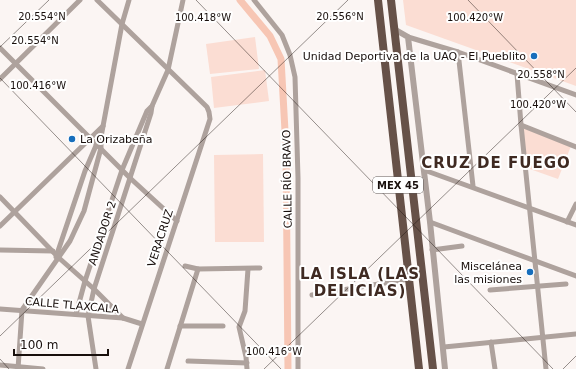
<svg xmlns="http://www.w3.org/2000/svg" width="576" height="369" font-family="'DejaVu Sans',sans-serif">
	<rect width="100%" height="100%" fill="#fbf5f3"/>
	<g fill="#fbddd3">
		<path d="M 403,0 L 576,0 L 576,86 L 406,25 Z"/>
		<path d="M 255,37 L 259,69 L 210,74 L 206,44 Z"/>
		<path d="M 265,70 L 269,101 L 214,108 L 211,77 Z"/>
		<path d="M 523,128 L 571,146 L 558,179 L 527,168 Z"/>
		<path d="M 263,154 L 264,242 L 215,242 L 214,155 Z"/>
	</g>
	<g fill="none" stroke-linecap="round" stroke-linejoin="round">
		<path stroke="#f7c6b4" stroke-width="7" d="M 240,0 L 270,36 L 281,59 L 286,149 L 288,369"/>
		<g stroke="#aea29d" stroke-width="5">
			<path d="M 97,0 L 207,107 L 209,112 L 210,119 L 128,369"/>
			<path d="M 254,0 L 282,35 L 290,55 L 295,77 L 298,178 L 298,369"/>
			<path d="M 408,37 L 458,52 L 576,95"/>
			<path d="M 0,48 L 130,178 L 177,221"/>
			<path d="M 458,52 L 473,186"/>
			<path d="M 517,74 L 521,125 L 546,369"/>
			<path d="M 0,79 L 80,0"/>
			<path d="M 521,125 L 576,147"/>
			<path d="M 424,170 L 576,225"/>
			<path d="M 0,197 L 59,258 L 94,289 L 123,318"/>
			<path d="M 430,222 L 576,276"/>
			<path d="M 567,222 L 576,204"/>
			<path d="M 0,226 L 103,126"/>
			<path d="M 0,250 L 53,251"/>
			<path d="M 432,250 L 462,246"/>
			<path d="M 56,257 L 85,171 L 98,141"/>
			<path d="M 185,266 L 198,269 L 260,268"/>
			<path d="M 490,290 L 566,284"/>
			<path d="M 312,295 L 409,279"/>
			<path d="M 0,309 L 123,318 L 142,324"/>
			<path d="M 76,314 L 85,281 L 122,170 L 147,111 L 152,106 L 168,70 L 183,0"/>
			<path d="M 180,326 L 223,326"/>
			<path d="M 491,342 L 495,369"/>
			<path d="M 444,347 L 576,334"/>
			<path d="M 188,361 L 247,363"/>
			<path d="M 0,365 L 43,369"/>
			<path d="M 18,369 L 22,310 L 70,241 L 84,211 L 101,148 L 101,137 L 122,24 L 129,0"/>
			<path d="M 96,369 L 88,316 L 94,289 L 151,113 L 152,106"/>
			<path d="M 167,369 L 198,269"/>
			<path d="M 247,369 L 246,357 L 239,327 L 245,311 L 248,269"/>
		</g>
		<path stroke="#aea29d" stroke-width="6" d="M 394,29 L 408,37 L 430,222 L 445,369"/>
		<g stroke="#665148" stroke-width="8">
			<path d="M 378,0 L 419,369"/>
			<path d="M 391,0 L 433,369"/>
		</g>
	</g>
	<path fill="none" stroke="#180f0c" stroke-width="1" stroke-opacity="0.45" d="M 196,0 L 553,369M 468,0 L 576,112M 0,47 L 49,0M 0,78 L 281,369M 0,336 L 348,0M 0,359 L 9,369M 264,369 L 576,68M 563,369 L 576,356"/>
	<g fill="#176ebc" stroke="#fff" stroke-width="1.5">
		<circle cx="534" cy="56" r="4"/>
		<circle cx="72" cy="139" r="4"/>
		<circle cx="530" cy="272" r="4"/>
	</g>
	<g text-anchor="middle" stroke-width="4" stroke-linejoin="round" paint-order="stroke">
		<rect fill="#fff" stroke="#5d5755" stroke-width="1" x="373" y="177" width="50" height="16" rx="3"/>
		<g font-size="10" font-weight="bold" fill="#180f0c">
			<text x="398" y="189">MEX 45</text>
		</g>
		<g font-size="11" fill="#180f0c" stroke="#fff" text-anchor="end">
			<text x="526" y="60">Unidad Deportiva de la UAQ - El Pueblito</text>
			<text x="80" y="143" text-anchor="start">La Orizabeña</text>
			<text x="522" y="270">Miscelánea<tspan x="522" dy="13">las misiones</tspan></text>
		</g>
		<g font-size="11" fill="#180f0c" stroke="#fff">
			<text transform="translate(287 179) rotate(-91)" y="4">CALLE RÍO BRAVO</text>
			<text transform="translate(102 233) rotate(-72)" y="4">ANDADOR 2</text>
			<text transform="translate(160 238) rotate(-72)" y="4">VERACRUZ</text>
			<text transform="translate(72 305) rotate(5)" y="4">CALLE TLAXCALA</text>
		</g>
		<g font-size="15" font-weight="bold" letter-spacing="1" fill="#3f2a22" stroke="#fff">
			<text x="496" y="168">CRUZ DE FUEGO</text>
			<text x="360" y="279">LA ISLA (LAS<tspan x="360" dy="17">DELICIAS)</tspan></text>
		</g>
	</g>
	<g font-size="10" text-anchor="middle" fill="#180f0c" stroke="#fff" stroke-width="4" stroke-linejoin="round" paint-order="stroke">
		<text x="42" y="20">20.554°N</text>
		<text x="340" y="20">20.556°N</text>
		<text x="203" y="21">100.418°W</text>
		<text x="475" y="21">100.420°W</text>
		<text x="35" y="44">20.554°N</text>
		<text x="541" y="78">20.558°N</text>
		<text x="38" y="89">100.416°W</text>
		<text x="538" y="108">100.420°W</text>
		<text x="274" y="355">100.416°W</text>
	</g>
	<path d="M14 349v6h94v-6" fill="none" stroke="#180f0c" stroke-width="2"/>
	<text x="20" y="349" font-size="12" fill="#180f0c" stroke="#ffffff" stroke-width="3" paint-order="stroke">100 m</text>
</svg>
